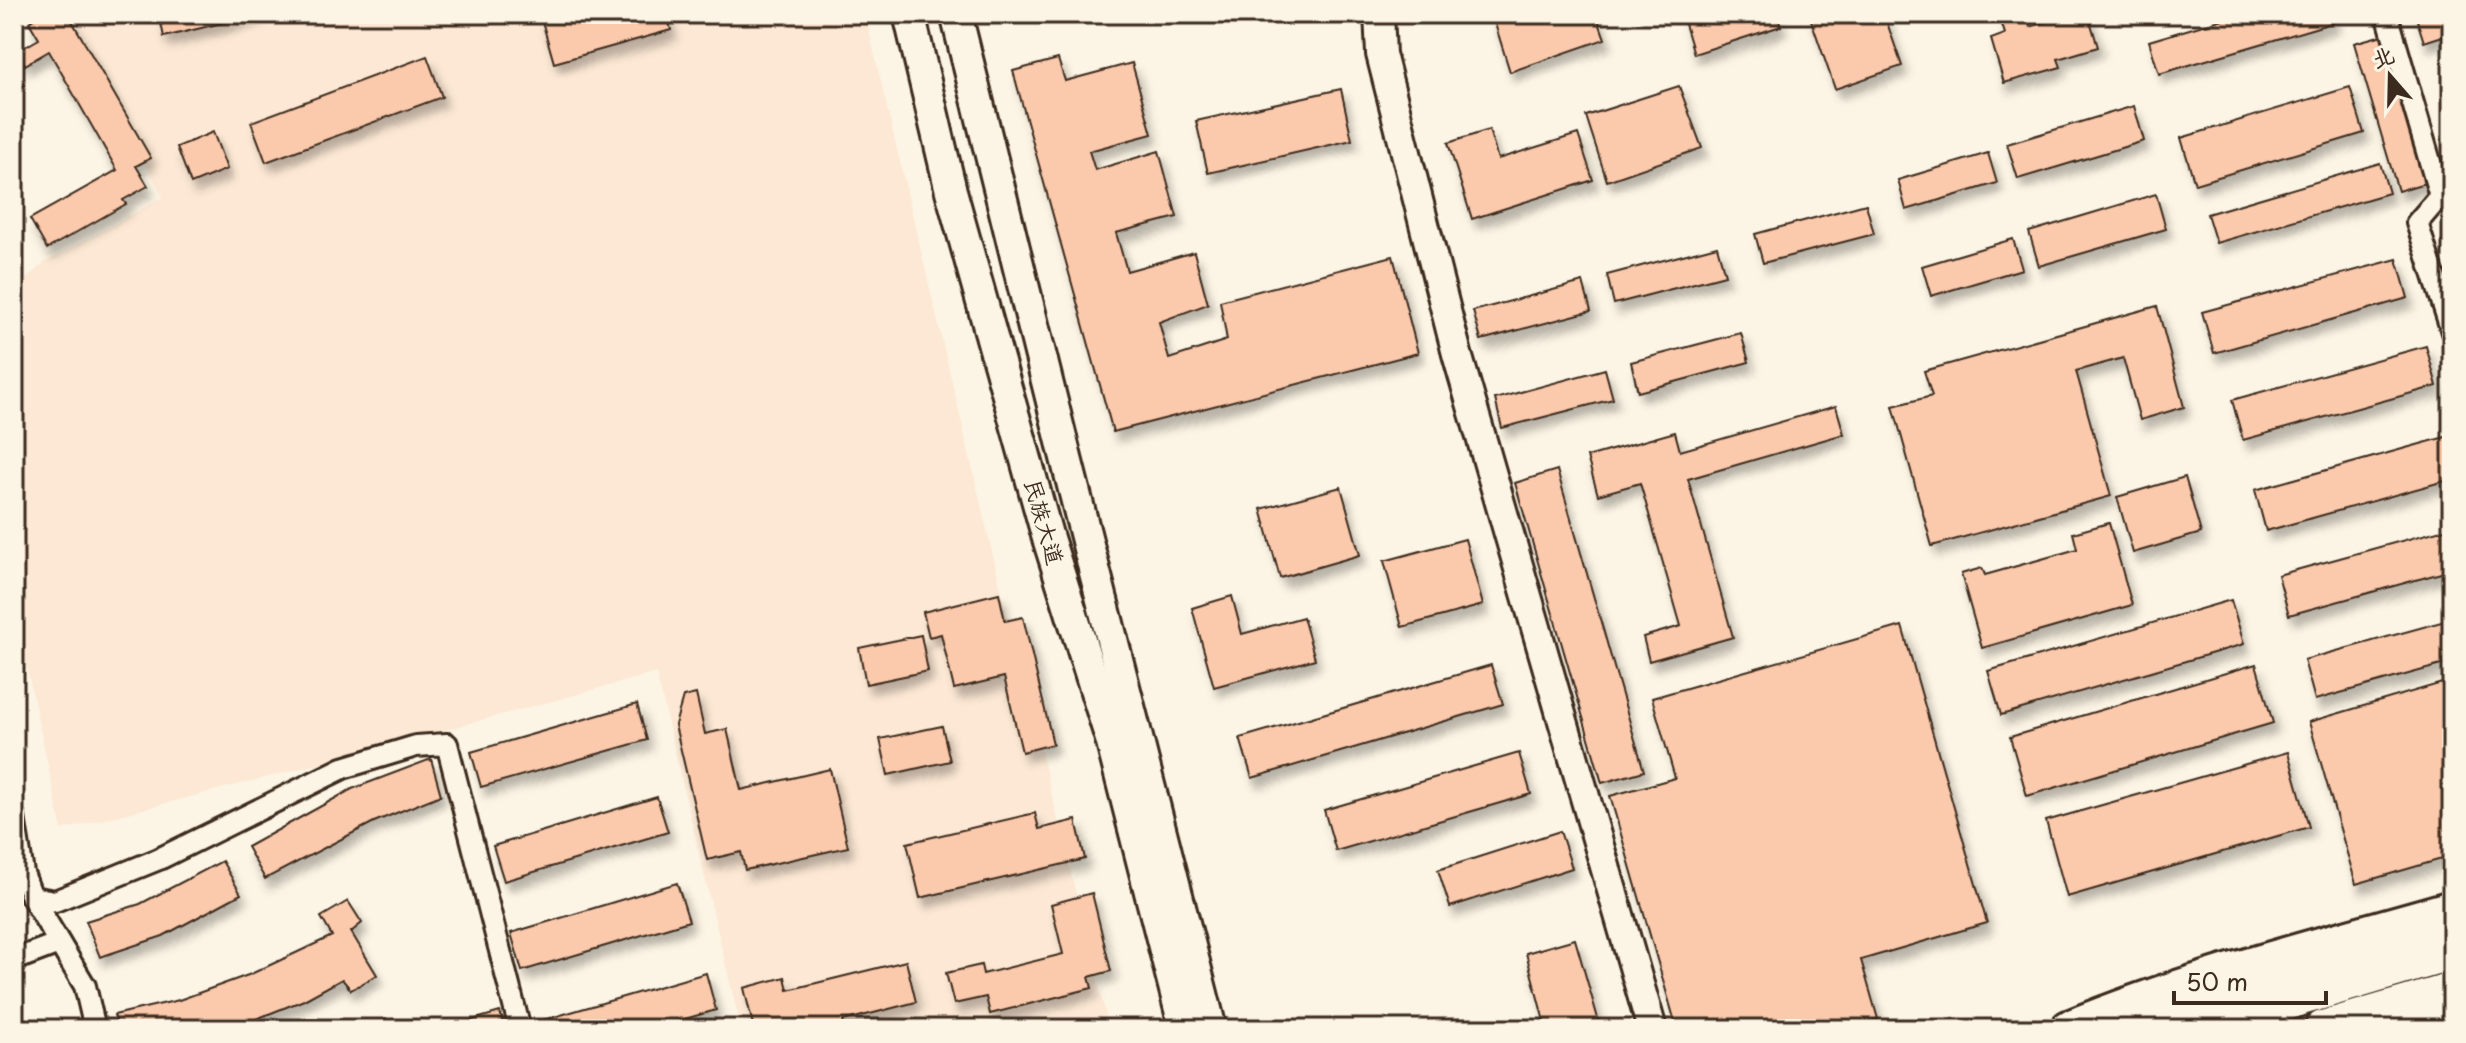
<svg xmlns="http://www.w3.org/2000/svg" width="2466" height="1043" font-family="'Playpen Sans','LXGW WenKai TC',sans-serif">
	<defs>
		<filter id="shadow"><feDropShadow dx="5" dy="9" stdDeviation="4" flood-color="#0004"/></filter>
	</defs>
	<rect width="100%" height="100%" fill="#fcf5e5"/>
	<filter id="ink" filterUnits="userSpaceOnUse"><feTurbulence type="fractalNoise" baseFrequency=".0125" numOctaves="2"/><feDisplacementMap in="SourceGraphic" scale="16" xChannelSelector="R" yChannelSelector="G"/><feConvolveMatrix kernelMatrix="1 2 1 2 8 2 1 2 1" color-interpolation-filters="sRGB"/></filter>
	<g filter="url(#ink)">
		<path fill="#fce8d4" d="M 68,14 L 865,14 L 1001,589 L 1109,1028 L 741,1029 L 656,673 L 338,759 L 62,830 L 14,609 L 14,289 L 45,262 L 163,197 Z"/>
		<g fill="#fbc9ab" stroke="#3b2a1e" stroke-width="2" filter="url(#shadow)">
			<path d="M 42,14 L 68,14 L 151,158 L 136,166 L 148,186 L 123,200 L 126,204 L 47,249 L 30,219 L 117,170 L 49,51 L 25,65 L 18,51 L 39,39 L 29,22 Z"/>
			<path d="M 159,14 L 259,14 L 164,37 Z"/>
			<path d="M 540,14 L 667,14 L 671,30 L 554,63 Z"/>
			<path d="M 1492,14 L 1596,14 L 1605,39 L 1510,72 Z"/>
			<path d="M 1682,14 L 1777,14 L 1781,26 L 1694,54 Z"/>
			<path d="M 1809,14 L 1884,14 L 1902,66 L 1835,89 Z"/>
			<path d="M 2014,14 L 2026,14 L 2030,27 L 2062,17 L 2062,14 L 2088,14 L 2098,47 L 2058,59 L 2061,67 L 2004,83 L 1991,39 L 2005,34 L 2000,18 Z"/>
			<path d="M 2240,14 L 2332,14 L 2335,22 L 2159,74 L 2149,41 Z"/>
			<path d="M 2415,14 L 2452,14 L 2452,33 L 2424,42 Z"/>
			<path d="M 2386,34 L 2428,182 L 2398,191 L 2354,43 Z"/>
			<path d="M 427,56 L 442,97 L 266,162 L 251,122 Z"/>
			<path d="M 1058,59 L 1065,81 L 1132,63 L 1152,134 L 1089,151 L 1095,170 L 1159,151 L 1177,217 L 1116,233 L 1127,271 L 1194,252 L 1208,304 L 1159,322 L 1169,359 L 1227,340 L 1220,301 L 1393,256 L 1418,353 L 1113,432 L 1013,71 Z"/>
			<path d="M 1679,86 L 1702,148 L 1607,181 L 1586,116 Z"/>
			<path d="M 2350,87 L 2364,133 L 2195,184 L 2181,138 Z"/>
			<path d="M 1341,89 L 1352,140 L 1208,173 L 1196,121 Z"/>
			<path d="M 2134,106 L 2144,141 L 2018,179 L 2007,144 Z"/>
			<path d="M 1489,130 L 1498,159 L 1578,134 L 1593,180 L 1472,219 L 1448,143 Z"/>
			<path d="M 213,132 L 227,169 L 191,184 L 177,147 Z"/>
			<path d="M 1988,153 L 1997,183 L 1906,210 L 1898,180 Z"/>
			<path d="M 2380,163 L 2389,193 L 2216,243 L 2207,214 Z"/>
			<path d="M 2156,194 L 2166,229 L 2039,266 L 2029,232 Z"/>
			<path d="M 1866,204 L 1874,234 L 1763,263 L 1755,234 Z"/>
			<path d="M 2013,239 L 2022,269 L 1931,296 L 1922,266 Z"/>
			<path d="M 1717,246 L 1725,275 L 1614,304 L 1607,275 Z"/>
			<path d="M 2397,259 L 2408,298 L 2214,353 L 2202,312 Z"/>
			<path d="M 1583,282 L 1591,311 L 1481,340 L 1473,311 Z"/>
			<path d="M 2157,306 L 2184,407 L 2140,420 L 2123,358 L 2076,371 L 2111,496 L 1932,546 L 1893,406 L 1932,396 L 1924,371 Z"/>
			<path d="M 1741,333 L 1749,362 L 1638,392 L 1631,362 Z"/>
			<path d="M 2426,346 L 2437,386 L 2243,440 L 2232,400 Z"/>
			<path d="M 1605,369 L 1613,399 L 1502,428 L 1495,399 Z"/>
			<path d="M 1836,406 L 1844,434 L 1688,479 L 1733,637 L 1649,661 L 1643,637 L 1681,626 L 1640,483 L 1598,495 L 1587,457 L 1675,432 L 1680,451 Z"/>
			<path d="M 2449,436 L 2452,446 L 2452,479 L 2266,531 L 2255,490 Z"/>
			<path d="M 1557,470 L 1644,771 L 1602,783 L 1515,483 Z"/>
			<path d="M 2185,477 L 2201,533 L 2133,553 L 2117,497 Z"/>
			<path d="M 1341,487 L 1360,555 L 1280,578 L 1261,509 Z"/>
			<path d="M 2109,523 L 2132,605 L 1982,648 L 1961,574 L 1982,568 L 1985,575 L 2077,549 L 2073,533 Z"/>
			<path d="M 2452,527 L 2452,570 L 2289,615 L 2278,575 Z"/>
			<path d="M 1465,539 L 1483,605 L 1402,627 L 1384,561 Z"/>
			<path d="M 999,593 L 1005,621 L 1023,617 L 1053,744 L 1022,752 L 1004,677 L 954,689 L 941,634 L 929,637 L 923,612 Z"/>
			<path d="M 1232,596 L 1242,634 L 1303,617 L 1315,659 L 1214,687 L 1192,608 Z"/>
			<path d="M 2231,600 L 2244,644 L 2001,715 L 1988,671 Z"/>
			<path d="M 2452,619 L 2452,662 L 2315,700 L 2304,660 Z"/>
			<path d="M 1902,626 L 1987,923 L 1861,960 L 1878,1019 L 1845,1029 L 1677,1029 L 1610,796 L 1675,778 L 1652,698 Z"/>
			<path d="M 921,635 L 928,671 L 866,684 L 859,648 Z"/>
			<path d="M 2256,664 L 2273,723 L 2027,796 L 2010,737 Z"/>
			<path d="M 1491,665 L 1503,704 L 1252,778 L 1240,738 Z"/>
			<path d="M 2452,680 L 2452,856 L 2356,884 L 2309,722 Z"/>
			<path d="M 696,694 L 705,734 L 727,729 L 741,790 L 830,769 L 848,847 L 745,870 L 741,852 L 707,860 L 675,725 L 683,697 Z"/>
			<path d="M 637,704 L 647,740 L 481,787 L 471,752 Z"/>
			<path d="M 942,726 L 950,761 L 888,775 L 880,739 Z"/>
			<path d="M 2288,752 L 2309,827 L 2067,897 L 2046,821 Z"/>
			<path d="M 1519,753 L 1531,794 L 1336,851 L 1324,810 Z"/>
			<path d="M 431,759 L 441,795 L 374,822 L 265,879 L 247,847 L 352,789 Z"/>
			<path d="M 657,797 L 668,832 L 504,881 L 493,846 Z"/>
			<path d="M 1035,813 L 1039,829 L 1076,820 L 1085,859 L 920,898 L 907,843 Z"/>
			<path d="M 1560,831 L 1572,868 L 1450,907 L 1438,870 Z"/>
			<path d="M 222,861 L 241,894 L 163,936 L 100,957 L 86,921 L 140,904 Z"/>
			<path d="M 677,883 L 689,921 L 522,971 L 511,933 Z"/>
			<path d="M 1092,893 L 1111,971 L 1089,977 L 1092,988 L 990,1014 L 986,997 L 954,1004 L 946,973 L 981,965 L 983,974 L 1063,954 L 1051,904 Z"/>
			<path d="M 348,901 L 362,923 L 351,932 L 377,975 L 351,990 L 342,979 L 304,1000 L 231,1029 L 119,1029 L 114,1015 L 179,1000 L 251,974 L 332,936 L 321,917 Z"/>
			<path d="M 1575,939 L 1601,1029 L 1546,1029 L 1526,953 Z"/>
			<path d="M 906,961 L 916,1002 L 843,1021 L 845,1029 L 754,1029 L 744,988 L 785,977 L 788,990 Z"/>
			<path d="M 706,973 L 716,1010 L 650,1029 L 542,1029 L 540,1021 Z"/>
			<path d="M 500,1012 L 505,1029 L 442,1029 Z"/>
		</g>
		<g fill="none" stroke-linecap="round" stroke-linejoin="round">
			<g stroke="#3b2a1e" stroke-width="26">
				<g id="street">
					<path d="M 2387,14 L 2440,196 L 2417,223 L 2452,332"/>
					<path d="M 14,817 L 23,873 L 32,897 L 55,901 L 159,859 L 343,768 L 416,746 L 447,744 L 520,1029"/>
					<path d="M 32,897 L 85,986 L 95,1029"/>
					<path d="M 14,960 L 59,943"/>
				</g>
			</g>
			<g stroke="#3b2a1e" stroke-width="34">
				<path id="secondary" d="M 1379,14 L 1381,54 L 1457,354 L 1652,1029"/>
			</g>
			<g stroke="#3b2a1e" stroke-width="36">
				<g id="primary">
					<path d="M 909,14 L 951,191 L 1047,535 L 1111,739 L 1185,1029"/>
					<path d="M 956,14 L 1067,462 L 1211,1029"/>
					<path d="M 2122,1029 L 2452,931"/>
					<path d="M 2390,1029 L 2452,1010"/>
				</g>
			</g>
			<g stroke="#3b2a1e" stroke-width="42">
				<g id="highway">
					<path d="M 2069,1029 C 2192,978 2324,946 2452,909"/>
					<path d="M 2194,1029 L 2452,952"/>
					<path d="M 2323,1029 L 2452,991"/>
				</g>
			</g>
			<use href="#street" stroke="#fcf5e5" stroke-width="20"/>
			<use href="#secondary" stroke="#fcf5e5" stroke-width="28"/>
			<use href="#primary" stroke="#fcf5e5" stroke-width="30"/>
			<use href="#highway" stroke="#fcf5e5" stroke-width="36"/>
		</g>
	</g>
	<g text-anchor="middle" stroke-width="7" stroke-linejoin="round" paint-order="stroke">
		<g font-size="22" fill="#3b2a1e" stroke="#fcf5e5">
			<text transform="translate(1044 522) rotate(74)" y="8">民族大道</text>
		</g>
	</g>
	<rect width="2466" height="1043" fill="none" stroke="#fcf5e5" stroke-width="48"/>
	<rect x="24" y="24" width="2418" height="995" fill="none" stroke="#3b2a1e" stroke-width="3" filter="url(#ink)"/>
	<g transform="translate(2390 76) rotate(340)" stroke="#fcf5e5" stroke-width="6" paint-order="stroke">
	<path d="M0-6L14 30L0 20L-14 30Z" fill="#3b2a1e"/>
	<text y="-12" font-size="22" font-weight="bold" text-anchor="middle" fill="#3b2a1e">北</text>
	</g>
	<path d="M2174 991v12h152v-12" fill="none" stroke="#3b2a1e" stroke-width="4"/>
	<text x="2186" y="991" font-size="24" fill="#3b2a1e" stroke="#fcf5e5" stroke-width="6" paint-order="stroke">50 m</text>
</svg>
